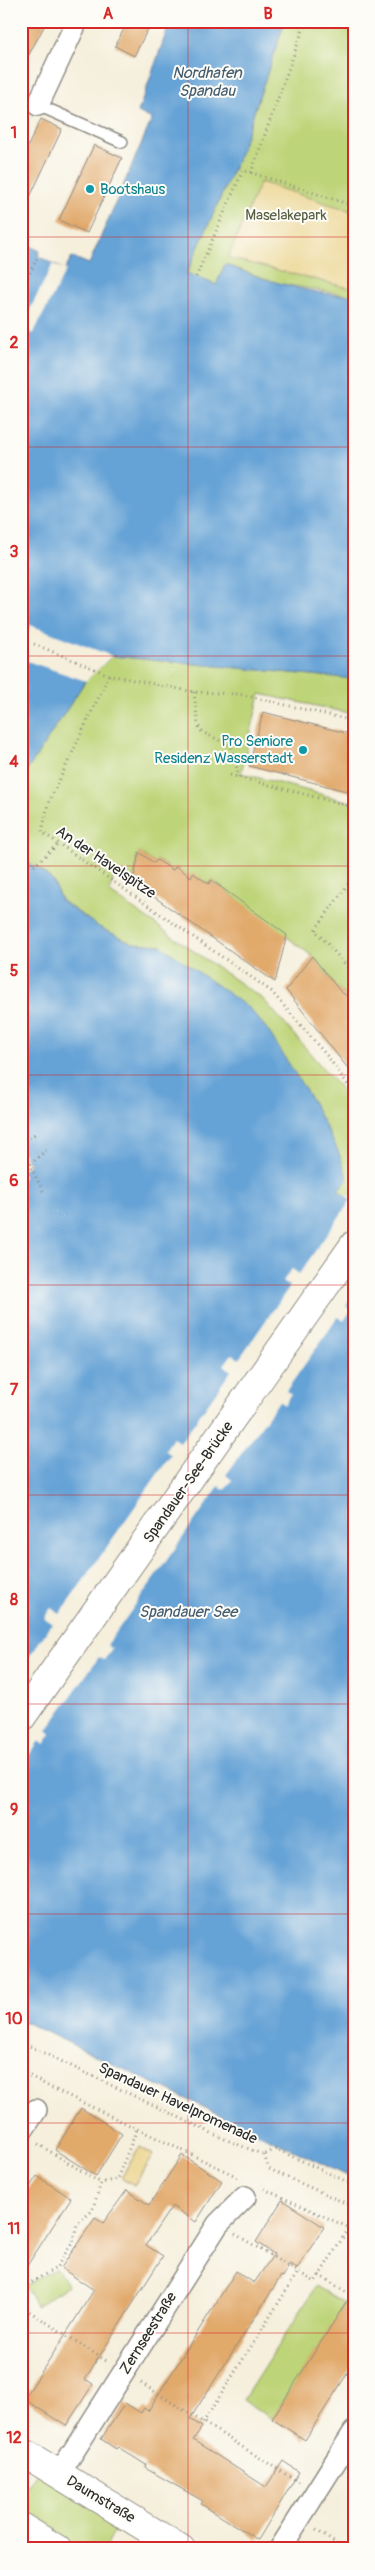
<svg xmlns="http://www.w3.org/2000/svg" width="375" height="2570" font-family="Pangolin,sans-serif">
	<rect width="100%" height="100%" fill="#fdfcf7"/>
	<filter id="ink" filterUnits="userSpaceOnUse"><feTurbulence type="fractalNoise" baseFrequency=".02" numOctaves="2"/><feDisplacementMap in="SourceGraphic" scale="10" xChannelSelector="R" yChannelSelector="G"/><feConvolveMatrix kernelMatrix="1 2 1 2 8 2 1 2 1" color-interpolation-filters="sRGB"/></filter>
	<filter id="wash" filterUnits="userSpaceOnUse"><feTurbulence type="fractalNoise" baseFrequency=".0096" numOctaves="4" result="noise"/><feDisplacementMap in="SourceGraphic" scale="20" xChannelSelector="R" yChannelSelector="G"/><feGaussianBlur stdDeviation="1.12" result="paint"/><feColorMatrix in="noise" values="0 0 0 0 0 0 0 0 0 0 0 0 0 0 0 0 0 1.4 0 .05"/><feComposite in="paint" operator="in"/></filter>
	<g filter="url(#wash)">
		<rect width="100%" height="100%" fill="#f5efdc"/>
		<g fill="#bed478" stroke="#748052">
			<path d="M 285,21 L 354,21 L 354,294 L 347,295 L 277,283 L 225,264 L 216,285 L 187,273 L 239,156 Z"/>
			<path d="M 112,656 L 354,679 L 354,714 L 260,694 L 241,773 L 354,803 L 354,1002 L 339,990 L 312,956 L 212,880 L 209,884 L 193,874 L 191,877 L 176,867 L 173,870 L 157,860 L 154,863 L 139,852 L 133,882 L 116,870 L 109,892 L 264,1000 L 353,1103 L 354,1202 L 338,1190 L 346,1176 L 338,1151 L 310,1097 L 160,945 L 133,943 L 99,927 L 61,900 L 53,881 L 43,871 L 21,859 L 21,780 L 86,680 Z"/>
			<path d="M 56,2268 L 68,2286 L 36,2306 L 25,2286 Z"/>
			<path d="M 316,2286 L 346,2304 L 272,2419 L 243,2400 Z"/>
			<path d="M 37,2472 L 114,2518 L 117,2527 L 105,2549 L 77,2549 L 21,2516 L 21,2497 Z"/>
		</g>
		<g fill="#eeda9e" stroke="#8c8264">
			<path d="M 260,182 L 354,212 L 354,289 L 228,258 Z"/>
			<path d="M 140,2147 L 153,2155 L 134,2185 L 121,2177 Z"/>
		</g>
		<g fill="#65a2d6" stroke="#486680">
			<path d="M 188,21 L 285,21 L 239,156 L 187,273 L 216,285 L 225,264 C 251,276 327,300 354,294 L 354,679 L 112,656 L 86,680 L 21,780 L 21,241 L 40,251 L 38,256 L 65,270 L 72,257 L 89,264 L 152,119 L 138,112 L 170,22 L 186,29 Z"/>
			<path d="M 21,859 L 42,871 L 53,881 L 61,901 L 99,927 L 133,943 L 160,945 L 249,1008 L 267,1029 L 310,1097 L 338,1151 L 348,1179 L 338,1190 L 354,1202 L 354,2179 L 21,2020 L 21,1180 L 25,1177 L 22,1171 L 30,1164 L 21,1150 Z"/>
		</g>
		<g fill="#f5efdc">
			<path d="M 53,264 L 66,270 L 33,334 L 21,327 Z"/>
			<path d="M 30,625 L 112,656 L 86,681 L 21,659 L 21,650 Z"/>
			<path d="M 346,1193 L 354,1199 L 354,1295 L 346,1306 L 351,1310 L 344,1321 L 338,1317 L 286,1391 L 291,1395 L 284,1405 L 279,1401 L 226,1475 L 232,1480 L 225,1490 L 219,1486 L 107,1645 L 112,1649 L 104,1660 L 99,1657 L 47,1730 L 51,1734 L 44,1744 L 39,1741 L 21,1766 L 21,1668 L 52,1624 L 44,1618 L 51,1608 L 60,1614 L 171,1455 L 165,1450 L 173,1438 L 180,1443 L 231,1371 L 224,1365 L 232,1354 L 239,1359 L 290,1286 L 283,1281 L 292,1269 L 299,1274 L 351,1200 L 344,1194 Z"/>
		</g>
		<g id="blocks">
			<g fill="#e1a96a">
				<path d="M 21,21 L 47,21 L 21,69 Z"/>
				<path d="M 128,21 L 138,21 L 149,27 L 134,56 L 115,46 Z"/>
				<path d="M 41,119 L 62,129 L 21,216 L 21,160 Z"/>
				<path d="M 94,145 L 122,158 L 87,233 L 59,220 Z"/>
				<path d="M 263,712 L 354,735 L 354,793 L 249,766 Z"/>
				<path d="M 139,852 L 154,863 L 157,860 L 173,870 L 176,866 L 191,877 L 193,873 L 209,884 L 211,880 L 287,935 L 275,982 L 133,882 Z"/>
				<path d="M 312,956 L 339,990 L 354,1002 L 354,1076 L 286,990 Z"/>
				<path d="M 81,2108 L 122,2134 L 96,2176 L 55,2150 Z"/>
				<path d="M 182,2155 L 222,2181 L 196,2222 L 172,2206 L 146,2245 L 163,2256 L 85,2379 L 93,2384 L 66,2426 L 24,2399 L 94,2290 L 61,2268 L 95,2218 L 103,2223 L 127,2190 L 149,2205 Z"/>
				<path d="M 37,2176 L 71,2198 L 21,2275 L 21,2200 Z"/>
				<path d="M 282,2200 L 324,2227 L 297,2269 L 290,2264 L 283,2277 L 281,2276 L 190,2419 L 202,2427 L 193,2440 L 266,2487 L 283,2461 L 299,2472 L 258,2540 L 201,2504 L 203,2501 L 145,2468 L 146,2465 L 118,2447 L 116,2449 L 101,2439 L 125,2403 L 141,2413 L 144,2408 L 148,2411 L 236,2271 L 254,2283 L 274,2254 L 256,2242 Z"/>
				<path d="M 354,2290 L 354,2363 L 305,2440 L 272,2419 Z"/>
			</g>
		</g>
	</g>
	<g filter="url(#ink)">
		<use href="#blocks" fill-opacity="0" stroke="#908d84" stroke-width="1"/>
		<g fill="none" stroke-linecap="round" stroke-linejoin="round">
			<g stroke="#908d84" stroke-width="14">
				<path id="lane" d="M 38,105 L 122,142"/>
			</g>
			<g stroke="#908d84" stroke-width="24">
				<g id="street">
					<path d="M 38,105 L 77,21"/>
					<path d="M 21,2132 L 36,2110"/>
					<path d="M 59,2474 L 218,2224 L 245,2197"/>
					<path d="M 280,2549 L 354,2432"/>
				</g>
			</g>
			<g stroke="#908d84" stroke-width="30">
				<g id="secondary">
					<path d="M 21,1718 L 354,1245"/>
					<path d="M 21,2451 L 181,2549"/>
					<path d="M 21,2527 L 57,2549"/>
				</g>
			</g>
			<g stroke="#908d84" stroke-width="3" stroke-dasharray="1 4" stroke-linecap="butt">
				<path d="M 251,173 L 306,21"/>
				<path d="M 196,277 L 243,170 L 354,206"/>
				<path d="M 21,291 L 38,256"/>
				<path d="M 34,644 L 109,675 L 194,692 L 239,694 L 354,721"/>
				<path d="M 109,675 L 48,804 L 42,832 L 271,991 L 328,1057 L 354,1093"/>
				<path d="M 194,692 L 198,725 L 202,732 L 231,746 L 235,757 L 238,777"/>
				<path d="M 230,775 L 354,807"/>
				<path d="M 34,866 L 59,843"/>
				<path d="M 354,876 L 315,930 L 354,974"/>
				<path d="M 21,1122 L 24,1119"/>
				<path d="M 21,1143 L 35,1134"/>
				<path d="M 43,1191 L 30,1165 L 46,1150"/>
				<path d="M 21,2042 L 222,2138 L 264,2155 L 276,2149 L 354,2185"/>
				<path d="M 21,2071 L 48,2086 L 238,2177"/>
				<path d="M 38,2144 L 101,2183"/>
				<path d="M 264,2155 L 269,2169 L 354,2207"/>
				<path d="M 264,2189 L 354,2230"/>
				<path d="M 235,2234 L 315,2282 L 349,2228"/>
				<path d="M 319,2275 L 354,2297"/>
				<path d="M 21,2292 L 25,2286 L 56,2268 L 74,2240 L 77,2224 L 92,2211 L 101,2183 L 117,2179 L 137,2129"/>
				<path d="M 21,2306 L 108,2362"/>
				<path d="M 141,2383 L 298,2482"/>
				<path d="M 203,2423 L 298,2272"/>
				<path d="M 316,2530 L 344,2549"/>
			</g>
			<use href="#lane" stroke="#fff" stroke-width="11"/>
			<use href="#street" stroke="#fff" stroke-width="21"/>
			<use href="#secondary" stroke="#fff" stroke-width="28"/>
		</g>
	</g>
	<path fill="none" stroke="#d62828" stroke-width="1" stroke-opacity="0.55" d="M 188,21 L 188,2549M 21,237 L 354,237M 21,447 L 354,447M 21,656 L 354,656M 21,866 L 354,866M 21,1075 L 354,1075M 21,1285 L 354,1285M 21,1495 L 354,1495M 21,1704 L 354,1704M 21,1914 L 354,1914M 21,2123 L 354,2123M 21,2333 L 354,2333"/>
	<g fill="#0f9aa8" stroke="#fdfcf7" stroke-width="2">
		<circle cx="90" cy="189" r="5"/>
		<circle cx="303" cy="750" r="5"/>
	</g>
	<g text-anchor="middle" stroke-width="4" stroke-linejoin="round" paint-order="stroke">
		<g font-size="15" fill="#0d838f" stroke="#fdfcf7" text-anchor="start">
			<text x="100" y="194">Bootshaus</text>
			<text x="293" y="746" text-anchor="end">Pro Seniore<tspan x="293" dy="17">Residenz Wasserstadt</tspan></text>
		</g>
		<g font-size="15" fill="#575e42" stroke="#fdfcf7">
			<text x="286" y="220">Maselakepark</text>
		</g>
		<g font-size="15" fill="#2b2b2b" stroke="#fdfcf7">
			<text transform="translate(106 862) rotate(34)" y="5">An der Havelspitze</text>
			<text transform="translate(188 1482) rotate(-55)" y="5">Spandauer-See-Brücke</text>
			<text transform="translate(178 2103) rotate(25)" y="5">Spandauer Havelpromenade</text>
			<text transform="translate(148 2333) rotate(-58)" y="5">Zernseestraße</text>
			<text transform="translate(101 2499) rotate(31)" y="5">Daumstraße</text>
		</g>
		<g font-size="16" font-style="italic" fill="#425b6f" stroke="#fdfcf7">
			<text x="207" y="78">Nordhafen<tspan x="207" dy="18">Spandau</tspan></text>
			<text x="188" y="1617">Spandauer See</text>
		</g>
	</g>
	<rect width="375" height="2570" fill="none" stroke="#fdfcf7" stroke-width="55"/>
	<rect x="28" y="28" width="320" height="2514" fill="none" stroke="#d62828" stroke-width="2"/>
	<g font-size="16" text-anchor="middle" font-weight="bold" fill="#d62828">
		<text x="108" y="19">A</text>
		<text x="268" y="19">B</text>
		<text x="14" y="138">1</text>
		<text x="14" y="348">2</text>
		<text x="14" y="557">3</text>
		<text x="14" y="767">4</text>
		<text x="14" y="976">5</text>
		<text x="14" y="1186">6</text>
		<text x="14" y="1395">7</text>
		<text x="14" y="1605">8</text>
		<text x="14" y="1815">9</text>
		<text x="14" y="2024">10</text>
		<text x="14" y="2234">11</text>
		<text x="14" y="2443">12</text>
	</g>
</svg>
